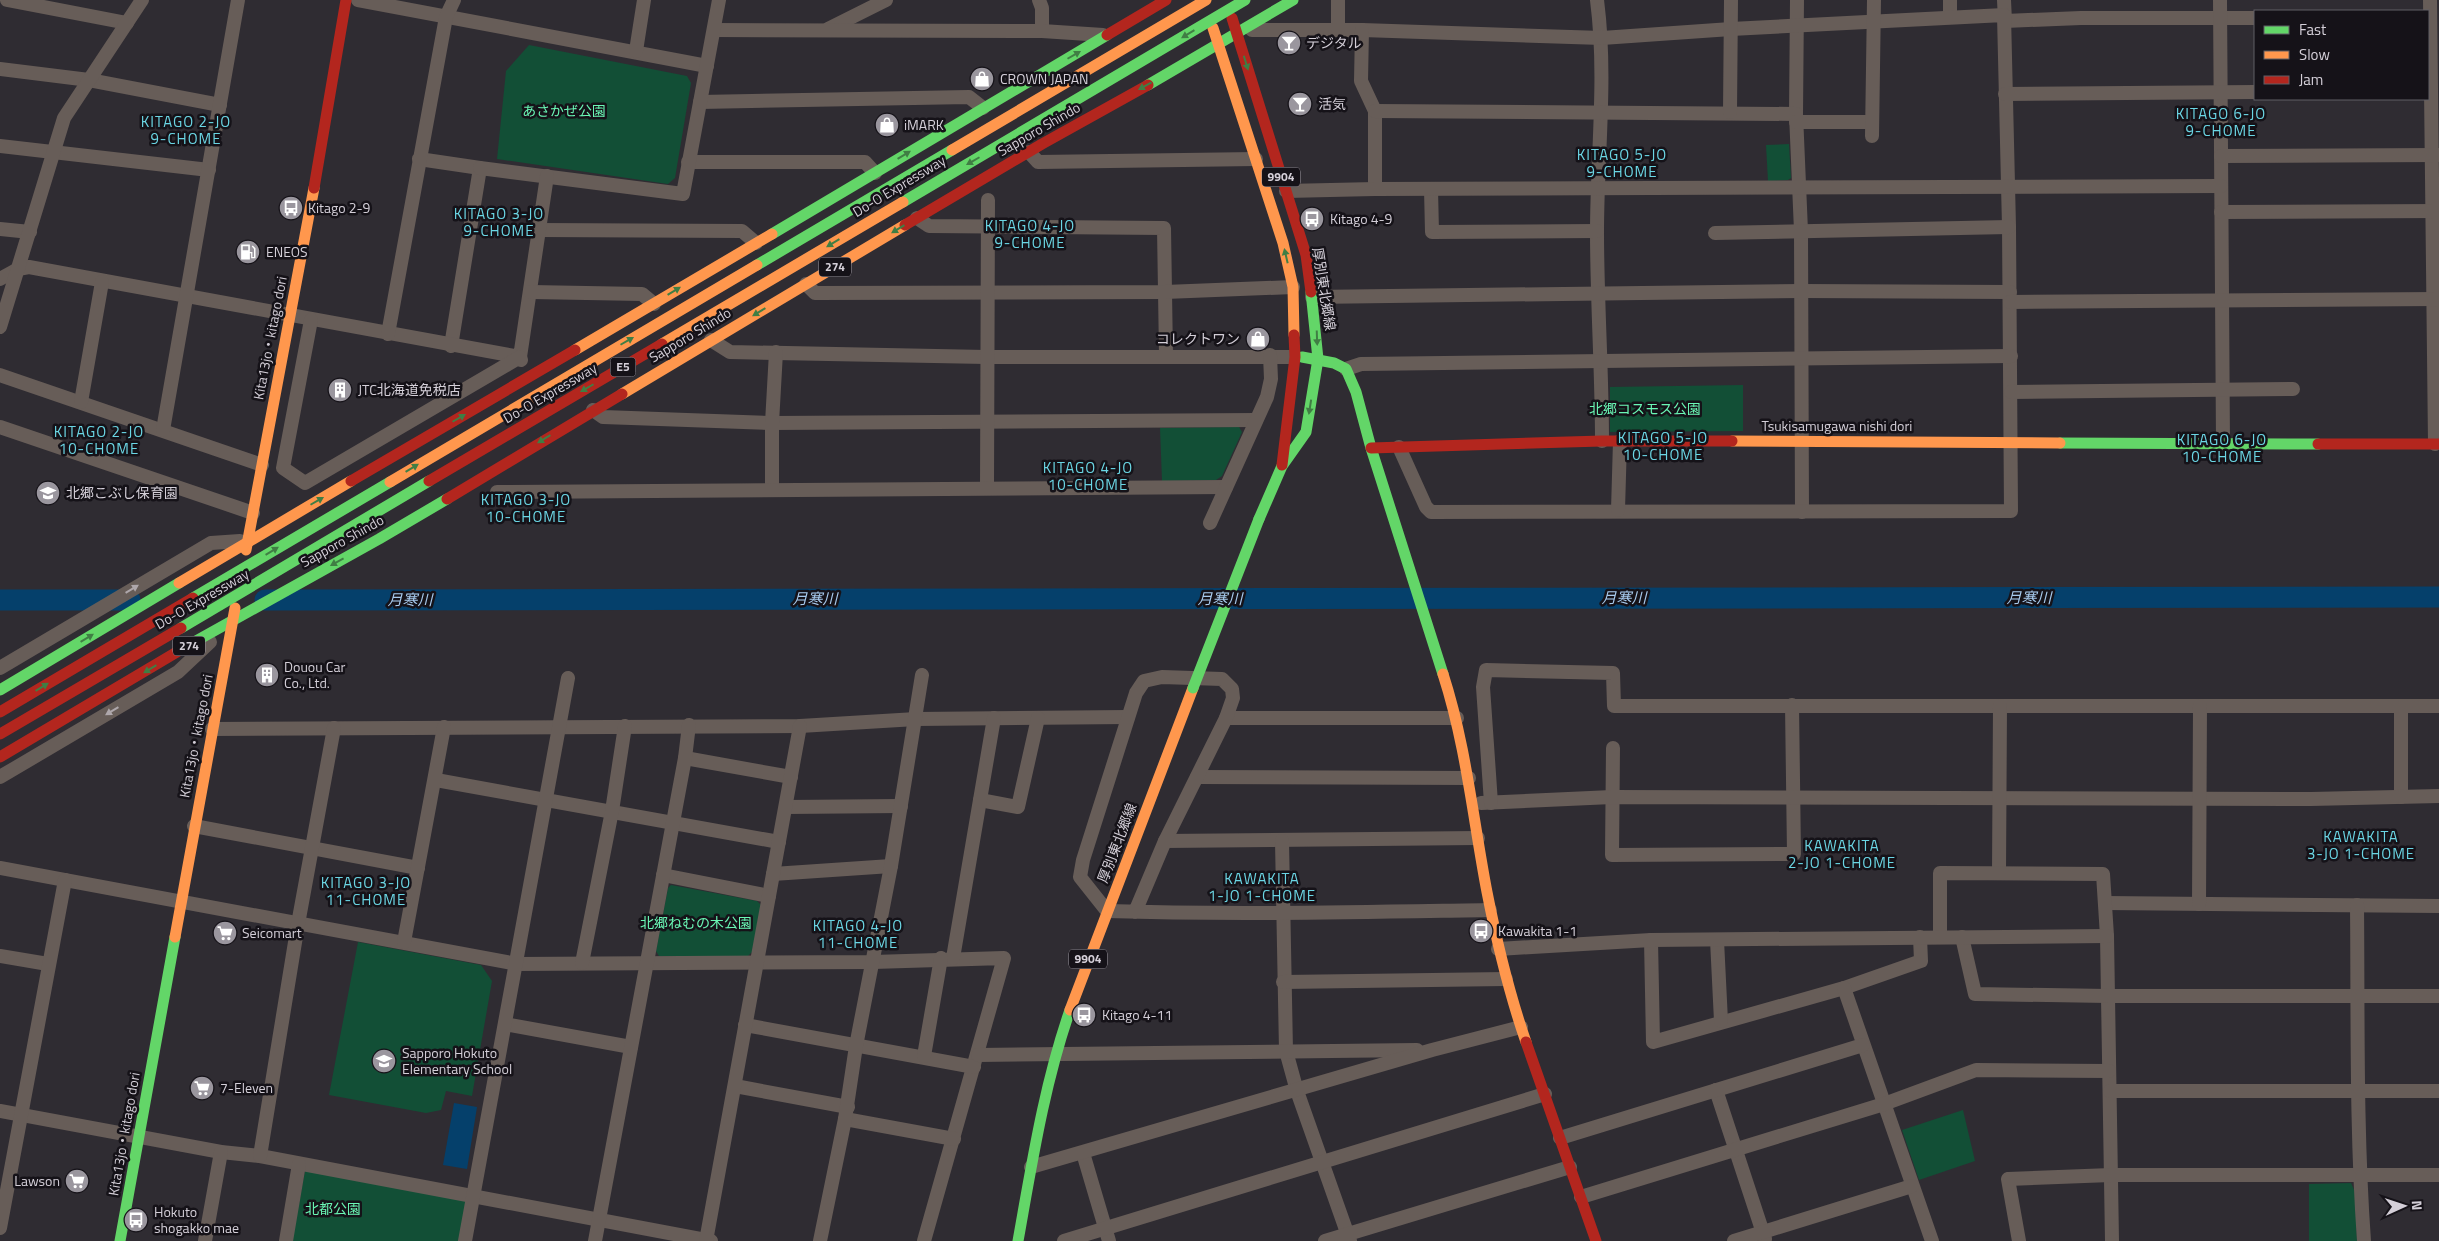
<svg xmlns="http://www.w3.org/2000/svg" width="2439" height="1241" font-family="'Titillium Web','Noto Sans JP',sans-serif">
	<rect width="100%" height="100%" fill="#2f2c32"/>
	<g fill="#124f36">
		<path d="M 529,45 L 687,76 L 691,83 L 675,178 L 668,184 L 497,159 L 506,71 Z"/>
		<path d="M 1789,144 L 1791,178 L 1788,180 L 1768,181 L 1766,145 Z"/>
		<path d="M 1743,385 L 1743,431 L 1610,432 L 1610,387 Z"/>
		<path d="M 1239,427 L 1242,432 L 1222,476 L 1216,480 L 1162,481 L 1160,428 Z"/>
		<path d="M 671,885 L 757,901 L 761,905 L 752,952 L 748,956 L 659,956 L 656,951 L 668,888 Z"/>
		<path d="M 358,942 L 481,965 L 492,981 L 472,1096 L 446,1091 L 441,1110 L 426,1113 L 329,1095 Z"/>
		<path d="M 1963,1110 L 1975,1161 L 1919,1180 L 1902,1130 Z"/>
		<path d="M 305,1171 L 466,1200 L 459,1241 L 292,1241 Z"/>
		<path d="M 2351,1183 L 2355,1192 L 2357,1241 L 2309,1241 L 2309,1184 Z"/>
	</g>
	<path fill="#05406b" d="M 454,1103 L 477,1107 L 467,1169 L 443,1165 Z"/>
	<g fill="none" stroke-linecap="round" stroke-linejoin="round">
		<g stroke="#05406b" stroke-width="21">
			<path d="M 0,600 L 130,600"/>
			<path d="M 265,600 L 2439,597"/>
		</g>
		<g stroke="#675d58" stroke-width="14">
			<path d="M 7,0 L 127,23"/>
			<path d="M 358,0 L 707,66"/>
			<path d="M 1039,0 L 1042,8 L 1042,31"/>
			<path d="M 1597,0 C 1607,77 1597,154 1597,232 C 1597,301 1602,371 1602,441"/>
			<path d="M 1797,0 L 1796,114 L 1801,231 L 1802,512"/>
			<path d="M 1950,0 L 1950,17"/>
			<path d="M 2004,0 L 2005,21 L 2081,18 L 2255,18"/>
			<path d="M 2220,0 L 2223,443"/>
			<path d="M 2430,0 L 2435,444"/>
			<path d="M 828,29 L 886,0"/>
			<path d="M 714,30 L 1042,31 L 1103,35"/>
			<path d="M 1252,30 L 1362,30 L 1602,38 L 1731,29 L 2004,15 L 2009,227 L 2011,511 L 1431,512 L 1426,507 L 1399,447"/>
			<path d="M 1338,30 L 1338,0"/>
			<path d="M 1362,30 L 1361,81 L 1375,111 L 1375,189"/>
			<path d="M 636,51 L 644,0"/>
			<path d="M 0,69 L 89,80 L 220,105"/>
			<path d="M 2005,94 L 2255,92"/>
			<path d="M 700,102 L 969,97 L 983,108"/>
			<path d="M 1375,111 L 1796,114"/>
			<path d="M 1730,112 L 1731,0"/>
			<path d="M 1796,122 L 1872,122"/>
			<path d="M 1872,136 L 1874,0"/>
			<path d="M 0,146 L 209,170"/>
			<path d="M 1029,152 L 1038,162 L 1256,159"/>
			<path d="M 2221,156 L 2439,155"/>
			<path d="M 419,159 L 480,168 L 451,346"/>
			<path d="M 688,162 L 865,162 L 875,173"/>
			<path d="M 480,168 L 683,194 L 719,0"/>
			<path d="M 1431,189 L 1432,232 L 1597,231"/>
			<path d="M 1286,191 L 1375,189 L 2221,186"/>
			<path d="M 2221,212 L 2439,211"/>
			<path d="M 917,218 L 929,226 L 1164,228 L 1166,355"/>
			<path d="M 0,229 L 30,232"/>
			<path d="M 539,230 L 742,231 L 756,243"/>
			<path d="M 1715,233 L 2009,227"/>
			<path d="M 0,279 L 18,269 L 29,267 L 520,357 L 547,176"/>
			<path d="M 806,284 L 815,293 L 1165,292 L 1293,287"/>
			<path d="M 531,292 L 642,294 L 654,304"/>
			<path d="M 1312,297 L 1801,291 L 2010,292"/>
			<path d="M 2010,302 L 2439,299"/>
			<path d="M 311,320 L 283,468 L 305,483 L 520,357 L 521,360"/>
			<path d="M 0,327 L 64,118 L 142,0"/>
			<path d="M 388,334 L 446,17 L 454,0"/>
			<path d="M 711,340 L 730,352 L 986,357 L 1295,357"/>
			<path d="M 1346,369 L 1361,364 L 2011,356"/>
			<path d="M 0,375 L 262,465"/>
			<path d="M 2011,392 L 2293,389"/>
			<path d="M 81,402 L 102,282"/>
			<path d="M 593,410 L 603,417 L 772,423 L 1256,420"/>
			<path d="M 0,427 L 253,513"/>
			<path d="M 163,430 L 238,0"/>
			<path d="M 987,488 L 988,200"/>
			<path d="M 772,490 L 772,423 L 776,352"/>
			<path d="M 497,492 L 1226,487"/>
			<path d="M 1618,510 L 1620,441"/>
			<path d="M 1210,523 L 1267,397 L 1271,379 L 1270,355"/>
			<path d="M 0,668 L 211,543 L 240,541"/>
			<path d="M 2401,706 L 2401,797"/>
			<path d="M 1226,718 L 1457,718"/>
			<path d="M 212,729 L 800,726 L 916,719 L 1128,717"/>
			<path d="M 1613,748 L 1612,855 L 1794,854 L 1792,705"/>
			<path d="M 685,758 L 791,777"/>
			<path d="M 0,777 L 178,672 L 210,642"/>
			<path d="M 1197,777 L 1469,778"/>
			<path d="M 436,780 L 779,842"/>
			<path d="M 980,800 L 1018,807 L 1038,718"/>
			<path d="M 1481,803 L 1612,797 L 2311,799 L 2439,796"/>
			<path d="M 1491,803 L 1483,687 L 1486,670 L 1613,673 L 1614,706 L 2439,706"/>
			<path d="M 786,807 L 901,806"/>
			<path d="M 194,826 L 418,868"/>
			<path d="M 1165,841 L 1478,838"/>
			<path d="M 1282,841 L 1286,1051 L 1297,1091 L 1350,1241"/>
			<path d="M 0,868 L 517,964 L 873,962 L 1004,958 L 924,1241"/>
			<path d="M 1999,873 L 2000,706"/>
			<path d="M 773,874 L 891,866"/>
			<path d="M 663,875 L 769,896"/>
			<path d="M 2105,903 L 2439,906"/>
			<path d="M 2199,904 L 2200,706"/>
			<path d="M 2357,905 C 2358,1017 2356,1129 2364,1241"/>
			<path d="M 1135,912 L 1165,841 L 1226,718 L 1233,698 L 1232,689 L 1222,679 L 1162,677 L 1144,681 L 1136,693 L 1083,860 L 1080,877 L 1107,911 C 1235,915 1363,912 1490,910"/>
			<path d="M 1940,937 L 1940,873 L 2103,874 L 2107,936 L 2112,1241"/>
			<path d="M 1962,937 L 1975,994 L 2108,996 L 2439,996"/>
			<path d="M 1651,940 L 1653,1042 L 1844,988 L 1921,961 L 1920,937"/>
			<path d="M 1717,940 L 1721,1021"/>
			<path d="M 404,942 L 444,727"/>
			<path d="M 1498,949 L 1651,940 L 2107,936"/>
			<path d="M 0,956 L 48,964"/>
			<path d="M 953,958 L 994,718"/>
			<path d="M 582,963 L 612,811 L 625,726"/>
			<path d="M 1283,982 L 1506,979"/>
			<path d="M 1844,988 L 1932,1241"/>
			<path d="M 505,1024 L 631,1047"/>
			<path d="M 745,1025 L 974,1067"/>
			<path d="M 978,1055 L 1417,1050"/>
			<path d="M 924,1056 L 941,958"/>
			<path d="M 735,1086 L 848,1107"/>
			<path d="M 1716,1090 L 1765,1239"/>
			<path d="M 2110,1091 L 2439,1091"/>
			<path d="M 0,1111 L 221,1152 L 260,1156 L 711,1241"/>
			<path d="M 845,1119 L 954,1139"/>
			<path d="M 1560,1138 L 1863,1045"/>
			<path d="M 1083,1153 L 1109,1241"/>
			<path d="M 260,1156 L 298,924 L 334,728"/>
			<path d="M 1031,1167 L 1432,1050 L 1521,1027"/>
			<path d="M 1581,1197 L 1884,1104 L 1976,1070 L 2109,1071"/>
			<path d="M 0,1228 L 65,880"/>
			<path d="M 205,1241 L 221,1152"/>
			<path d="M 286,1241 L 299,1164"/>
			<path d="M 465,1241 L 568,678"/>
			<path d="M 595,1241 L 685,758 L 689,725"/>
			<path d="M 706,1241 L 800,726"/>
			<path d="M 820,1241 L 845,1119 L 856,1046 L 891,866 L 922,675"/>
			<path d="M 1064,1241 L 1545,1094"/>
			<path d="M 1325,1241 L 1570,1167"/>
			<path d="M 1734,1241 L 1912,1186"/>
			<path d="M 2019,1241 L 2008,1179 L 2111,1175 L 2439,1175"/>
		</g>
		<g stroke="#63d668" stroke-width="11">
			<path d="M 1148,85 L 1293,0"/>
			<path d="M 772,234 L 1107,35"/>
			<path d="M 1302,357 L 1334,363 L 1346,369 L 1356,392 L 1371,448 L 1443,674"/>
			<path d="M 2060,443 L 2318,444"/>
			<path d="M 1259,519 L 1282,466 L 1306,432 L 1318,359 L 1311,292"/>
			<path d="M 187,646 L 379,539 L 447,499"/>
			<path d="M 0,690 L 179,583"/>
			<path d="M 120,1241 L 175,937"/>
			<path d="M 1018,1241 C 1032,1163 1044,1085 1070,1010"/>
		</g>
		<g stroke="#ff974d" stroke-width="11">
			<path d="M 1213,28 L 1283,243 L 1293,287 L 1294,335"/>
			<path d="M 575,350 L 772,234"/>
			<path d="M 622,394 L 905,225"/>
			<path d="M 1732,441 L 2060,443"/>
			<path d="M 246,550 L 314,188"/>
			<path d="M 179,583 L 351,481"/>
			<path d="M 1443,674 C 1466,745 1473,819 1487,892 C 1497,943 1509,993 1526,1042"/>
			<path d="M 175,937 L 235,608"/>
			<path d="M 1070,1010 L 1193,688"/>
		</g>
		<g stroke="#b3261e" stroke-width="11">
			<path d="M 1232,18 L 1306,255 L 1311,292"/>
			<path d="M 1107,35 L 1166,0"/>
			<path d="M 314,188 L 346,0"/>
			<path d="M 905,225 L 1042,144 L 1148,85"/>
			<path d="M 2318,444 L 2439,444"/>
			<path d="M 1371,448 L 1602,441 L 1732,441"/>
			<path d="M 1282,465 L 1295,357 L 1294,335"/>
			<path d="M 351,481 L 575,350"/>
			<path d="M 447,499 L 622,394"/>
			<path d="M 0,757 L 187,646"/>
			<path d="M 1526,1042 L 1596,1241"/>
		</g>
		<g stroke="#63d668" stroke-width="11">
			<path d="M 903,202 L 1245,0"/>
			<path d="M 757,265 L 952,150"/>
			<path d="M 193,598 L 390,482"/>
			<path d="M 181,628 L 429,481"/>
			<path d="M 1193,688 L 1259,519"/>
		</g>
		<g stroke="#ff974d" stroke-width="11">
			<path d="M 952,150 L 1206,0"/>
			<path d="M 662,344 L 903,202"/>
			<path d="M 390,482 L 757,265"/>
		</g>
		<g stroke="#b3261e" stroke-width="11">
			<path d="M 429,481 L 662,344"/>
			<path d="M 0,712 L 193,598"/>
			<path d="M 0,734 L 181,628"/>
		</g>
	</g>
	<defs><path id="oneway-solid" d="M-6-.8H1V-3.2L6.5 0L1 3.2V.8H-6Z" transform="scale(1.25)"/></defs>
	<g fill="#407e44">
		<use href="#oneway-solid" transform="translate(1188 34) rotate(149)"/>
		<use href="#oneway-solid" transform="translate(1074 55) rotate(-30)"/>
		<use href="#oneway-solid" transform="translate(1246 63) rotate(73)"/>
		<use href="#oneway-solid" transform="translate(1145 86) rotate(151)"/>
		<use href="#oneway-solid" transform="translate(904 155) rotate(-31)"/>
		<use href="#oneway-solid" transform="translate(973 161) rotate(150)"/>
		<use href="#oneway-solid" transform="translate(898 229) rotate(149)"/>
		<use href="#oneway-solid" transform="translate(833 243) rotate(149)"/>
		<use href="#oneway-solid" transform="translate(1286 256) rotate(-103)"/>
		<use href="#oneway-solid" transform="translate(674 291) rotate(-31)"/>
		<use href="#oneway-solid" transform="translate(759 312) rotate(149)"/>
		<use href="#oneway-solid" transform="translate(1317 338) rotate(88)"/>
		<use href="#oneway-solid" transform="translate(627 341) rotate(-30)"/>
		<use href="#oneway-solid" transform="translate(587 388) rotate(150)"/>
		<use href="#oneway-solid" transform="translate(1310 407) rotate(99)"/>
		<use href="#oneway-solid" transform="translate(459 418) rotate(-30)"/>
		<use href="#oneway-solid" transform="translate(544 439) rotate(149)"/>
		<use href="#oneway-solid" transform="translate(412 468) rotate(-31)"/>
		<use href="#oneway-solid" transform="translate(317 501) rotate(-30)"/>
		<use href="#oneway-solid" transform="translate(272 551) rotate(-31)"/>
		<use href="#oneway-solid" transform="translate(337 562) rotate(151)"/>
		<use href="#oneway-solid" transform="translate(87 638) rotate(-31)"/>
		<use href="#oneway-solid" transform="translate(150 669) rotate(149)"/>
		<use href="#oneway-solid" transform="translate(42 687) rotate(-31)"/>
	</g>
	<g fill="#aea7ab">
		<use href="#oneway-solid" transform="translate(132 589) rotate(-31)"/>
		<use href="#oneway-solid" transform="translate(112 711) rotate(149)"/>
	</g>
	<defs>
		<g id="bar-disc" transform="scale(1.25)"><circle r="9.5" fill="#9a969e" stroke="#151218"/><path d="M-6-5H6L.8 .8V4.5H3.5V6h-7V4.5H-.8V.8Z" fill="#fff"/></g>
		<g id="shop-disc" transform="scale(1.25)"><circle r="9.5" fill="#9a969e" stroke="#151218"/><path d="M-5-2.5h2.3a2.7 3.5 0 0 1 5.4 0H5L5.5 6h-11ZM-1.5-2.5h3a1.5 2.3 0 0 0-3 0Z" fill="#fff"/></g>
		<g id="bus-disc" transform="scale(1.25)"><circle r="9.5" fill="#9a969e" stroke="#151218"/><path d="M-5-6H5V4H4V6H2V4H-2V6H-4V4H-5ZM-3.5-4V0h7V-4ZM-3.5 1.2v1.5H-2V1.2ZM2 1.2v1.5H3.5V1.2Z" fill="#fff"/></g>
		<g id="fuel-disc" transform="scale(1.25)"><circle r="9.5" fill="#9a969e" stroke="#151218"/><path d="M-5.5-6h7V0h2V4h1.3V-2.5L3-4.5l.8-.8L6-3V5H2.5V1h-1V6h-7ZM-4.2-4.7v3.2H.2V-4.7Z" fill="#fff"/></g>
		<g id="building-disc" transform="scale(1.25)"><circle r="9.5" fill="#9a969e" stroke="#151218"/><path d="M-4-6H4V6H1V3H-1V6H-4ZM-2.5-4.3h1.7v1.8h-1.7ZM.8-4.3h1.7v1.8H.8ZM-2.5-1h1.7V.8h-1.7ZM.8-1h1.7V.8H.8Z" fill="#fff"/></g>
		<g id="school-disc" transform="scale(1.25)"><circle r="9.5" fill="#9a969e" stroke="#151218"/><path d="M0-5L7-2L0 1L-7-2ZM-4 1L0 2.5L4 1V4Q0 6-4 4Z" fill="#fff"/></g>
		<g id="supermarket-disc" transform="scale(1.25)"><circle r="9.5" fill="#9a969e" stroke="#151218"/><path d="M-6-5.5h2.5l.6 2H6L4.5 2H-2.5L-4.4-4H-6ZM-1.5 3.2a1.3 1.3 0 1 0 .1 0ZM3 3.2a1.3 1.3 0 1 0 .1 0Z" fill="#fff"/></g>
	</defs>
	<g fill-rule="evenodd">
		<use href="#bar-disc" x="1289" y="43"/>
		<use href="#shop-disc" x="982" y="79"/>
		<use href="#bar-disc" x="1300" y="104"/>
		<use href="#shop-disc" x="887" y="125"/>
		<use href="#bus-disc" x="291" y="208"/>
		<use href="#bus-disc" x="1312" y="219"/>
		<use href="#fuel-disc" x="248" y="252"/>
		<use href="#shop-disc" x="1258" y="339"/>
		<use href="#building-disc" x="340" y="390"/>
		<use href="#school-disc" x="48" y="493"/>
		<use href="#building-disc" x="267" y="675"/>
		<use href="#bus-disc" x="1481" y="931"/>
		<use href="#supermarket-disc" x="225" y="933"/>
		<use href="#bus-disc" x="1084" y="1015"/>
		<use href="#school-disc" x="384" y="1061"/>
		<use href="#supermarket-disc" x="202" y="1088"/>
		<use href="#supermarket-disc" x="77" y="1181"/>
		<use href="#bus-disc" x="136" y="1220"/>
	</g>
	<g text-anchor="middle" stroke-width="5" stroke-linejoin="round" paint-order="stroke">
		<g fill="#151218" stroke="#9b969e" stroke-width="1">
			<rect x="1262" y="167.5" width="38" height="19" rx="4"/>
			<rect x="819" y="257.5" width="32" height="19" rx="4"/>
			<rect x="610.5" y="357.5" width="25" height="19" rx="4"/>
			<rect x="173" y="636.5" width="32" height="19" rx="4"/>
			<rect x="1069" y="949.5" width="38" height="19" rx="4"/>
		</g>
		<g font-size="12" font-weight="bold" fill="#d4cfd8">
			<text x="1281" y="181">9904</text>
			<text x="835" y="271">274</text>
			<text x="623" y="371">E5</text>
			<text x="189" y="650">274</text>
			<text x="1088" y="963">9904</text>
		</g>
		<g font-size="14" fill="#d4cfd8" stroke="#151218" text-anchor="start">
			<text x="1306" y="48">デジタル</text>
			<text x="1000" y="84">CROWN JAPAN</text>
			<text x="1318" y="109">活気</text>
			<text x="904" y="130">iMARK</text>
			<text x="308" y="213">Kitago 2-9</text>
			<text x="1330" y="224">Kitago 4-9</text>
			<text x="266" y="257">ENEOS</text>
			<text x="1240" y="344" text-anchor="end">コレクトワン</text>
			<text x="358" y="395">JTC北海道免税店</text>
			<text x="66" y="498">北郷こぶし保育園</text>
			<text x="284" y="672">Douou Car<tspan x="284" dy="16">Co., Ltd.</tspan></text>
			<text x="1498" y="936">Kawakita 1-1</text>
			<text x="242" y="938">Seicomart</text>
			<text x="1102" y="1020">Kitago 4-11</text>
			<text x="402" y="1058">Sapporo Hokuto<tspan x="402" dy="16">Elementary School</tspan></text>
			<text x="220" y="1093">7-Eleven</text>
			<text x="60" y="1186" text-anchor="end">Lawson</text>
			<text x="154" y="1217">Hokuto<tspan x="154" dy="16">shogakko mae</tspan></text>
		</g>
		<g font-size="14" fill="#6af7b5" stroke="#151218">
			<text x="564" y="116">あさかぜ公園</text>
			<text x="1645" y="414">北郷コスモス公園</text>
			<text x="696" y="928">北郷ねむの木公園</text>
			<text x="333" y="1214">北都公園</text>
		</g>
		<g font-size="14" fill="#d4cfd8" stroke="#151218">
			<text transform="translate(1039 129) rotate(-30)" y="5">Sapporo Shindo</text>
			<text transform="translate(899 186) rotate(-31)" y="5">Do-O Expressway</text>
			<text transform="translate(1324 289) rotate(81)" y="5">厚別東北郷線</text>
			<text transform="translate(690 335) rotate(-31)" y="5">Sapporo Shindo</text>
			<text transform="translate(270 338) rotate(-79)" y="5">Kita13jo・kitago dori</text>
			<text transform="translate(550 393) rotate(-30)" y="5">Do-O Expressway</text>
			<text x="1837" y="431">Tsukisamugawa nishi dori</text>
			<text transform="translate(342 541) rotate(-29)" y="5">Sapporo Shindo</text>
			<text transform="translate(202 599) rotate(-30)" y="5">Do-O Expressway</text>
			<text transform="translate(196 736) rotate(-79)" y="5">Kita13jo・kitago dori</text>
			<text transform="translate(1117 843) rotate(-69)" y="5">厚別東北郷線</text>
			<text transform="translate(124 1134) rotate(-80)" y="5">Kita13jo・kitago dori</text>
		</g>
		<g font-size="15" letter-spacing="1" fill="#6bd6e4" stroke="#151218">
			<text x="2221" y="119">KITAGO 6-JO<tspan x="2221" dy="17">9-CHOME</tspan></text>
			<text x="186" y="127">KITAGO 2-JO<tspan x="186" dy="17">9-CHOME</tspan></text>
			<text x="1622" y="160">KITAGO 5-JO<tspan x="1622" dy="17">9-CHOME</tspan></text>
			<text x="499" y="219">KITAGO 3-JO<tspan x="499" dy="17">9-CHOME</tspan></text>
			<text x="1030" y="231">KITAGO 4-JO<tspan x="1030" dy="17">9-CHOME</tspan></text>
			<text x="99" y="437">KITAGO 2-JO<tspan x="99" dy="17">10-CHOME</tspan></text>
			<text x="1663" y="443">KITAGO 5-JO<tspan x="1663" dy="17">10-CHOME</tspan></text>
			<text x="2222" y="445">KITAGO 6-JO<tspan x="2222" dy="17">10-CHOME</tspan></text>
			<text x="1088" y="473">KITAGO 4-JO<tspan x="1088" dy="17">10-CHOME</tspan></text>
			<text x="526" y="505">KITAGO 3-JO<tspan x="526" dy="17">10-CHOME</tspan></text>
			<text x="2361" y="842">KAWAKITA<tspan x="2361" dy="17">3-JO 1-CHOME</tspan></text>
			<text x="1842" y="851">KAWAKITA<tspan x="1842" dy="17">2-JO 1-CHOME</tspan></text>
			<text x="1262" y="884">KAWAKITA<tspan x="1262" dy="17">1-JO 1-CHOME</tspan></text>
			<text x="366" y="888">KITAGO 3-JO<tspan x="366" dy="17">11-CHOME</tspan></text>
			<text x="858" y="931">KITAGO 4-JO<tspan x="858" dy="17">11-CHOME</tspan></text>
		</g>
		<g font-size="15" font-style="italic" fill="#a7caed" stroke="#151218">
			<text x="1624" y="603">月寒川</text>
			<text x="2029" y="603">月寒川</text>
			<text x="815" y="604">月寒川</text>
			<text x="1220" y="604">月寒川</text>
			<text x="410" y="605">月寒川</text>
		</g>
	</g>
	<rect x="2254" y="10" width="175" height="90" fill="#151218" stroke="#615e65"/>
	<rect x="2264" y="26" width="25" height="8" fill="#63d668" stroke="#615e65"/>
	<text x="2299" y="35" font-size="15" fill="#d4cfd8">Fast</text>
	<rect x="2264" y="51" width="25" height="8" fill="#ff974d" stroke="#615e65"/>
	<text x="2299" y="60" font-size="15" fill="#d4cfd8">Slow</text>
	<rect x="2264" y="76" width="25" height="8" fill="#b3261e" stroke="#615e65"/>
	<text x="2299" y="85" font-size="15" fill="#d4cfd8">Jam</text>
	<g transform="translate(2404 1206) rotate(87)" stroke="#151218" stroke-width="4" paint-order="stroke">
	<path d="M0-4L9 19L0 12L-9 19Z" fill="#d4cfd8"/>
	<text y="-8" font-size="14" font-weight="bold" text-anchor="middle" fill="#d4cfd8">N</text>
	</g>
</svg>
